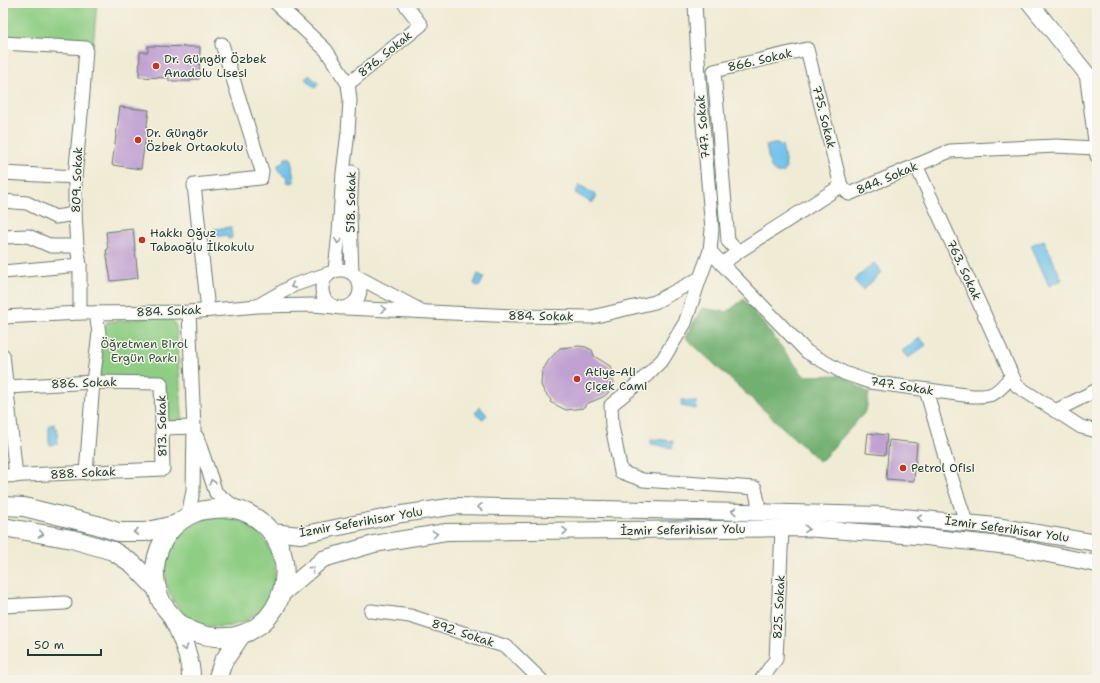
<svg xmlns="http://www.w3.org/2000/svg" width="1100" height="683" font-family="'Shantell Sans',sans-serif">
	<rect width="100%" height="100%" fill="#f7f3e8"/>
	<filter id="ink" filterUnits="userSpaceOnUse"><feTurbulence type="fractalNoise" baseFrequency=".025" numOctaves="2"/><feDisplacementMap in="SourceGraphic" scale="8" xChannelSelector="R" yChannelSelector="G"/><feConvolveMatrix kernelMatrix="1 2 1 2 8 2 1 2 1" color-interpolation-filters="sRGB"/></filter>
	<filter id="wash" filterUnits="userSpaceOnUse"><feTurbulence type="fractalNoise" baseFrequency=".012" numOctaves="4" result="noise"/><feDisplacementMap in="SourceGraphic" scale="16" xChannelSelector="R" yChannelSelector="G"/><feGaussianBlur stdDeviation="0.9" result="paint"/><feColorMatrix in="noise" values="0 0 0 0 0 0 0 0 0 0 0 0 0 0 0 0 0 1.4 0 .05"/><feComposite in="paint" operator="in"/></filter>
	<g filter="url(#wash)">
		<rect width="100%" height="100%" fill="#f0ebd4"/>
		<g fill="#8ecd83" stroke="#56855c">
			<path d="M 3,3 L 97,3 L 93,46 L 3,40 Z"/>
			<path d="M 168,316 L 174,322 L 176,327 L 183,428 L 167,428 L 166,387 L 93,382 L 99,333 L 107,322 Z"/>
			<circle cx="220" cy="572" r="55"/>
		</g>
		<path fill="#72b071" stroke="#487652" d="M 744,299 L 804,376 L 841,375 L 869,393 L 866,411 L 820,462 L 685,337 L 702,308 L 727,312 Z"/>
		<g fill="#70c2ec" stroke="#488090">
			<path d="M 309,75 L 319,84 L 315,88 L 305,79 Z"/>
			<path d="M 778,143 L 779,146 L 782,145 L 786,167 L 784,172 C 769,179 769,156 766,146 Z"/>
			<path d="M 285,158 L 291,158 L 294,182 L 288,183 L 287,175 L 282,174 L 279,171 L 278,165 L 284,161 Z"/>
			<path d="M 580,185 L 597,196 L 592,203 L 575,193 Z"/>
			<path d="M 231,227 L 232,238 L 228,239 L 227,235 L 215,237 L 214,229 Z"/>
			<path d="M 1044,240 L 1062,280 L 1049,286 L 1031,245 Z"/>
			<path d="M 874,263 L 882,272 L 863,290 L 854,280 Z"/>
			<path d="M 478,274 L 484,277 L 479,287 L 474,284 Z"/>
			<path d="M 920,338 L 926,345 L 908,358 L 902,351 Z"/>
			<path d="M 682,400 L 697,402 L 696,409 L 681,406 Z"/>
			<path d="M 480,407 L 487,415 L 482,420 L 475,412 Z"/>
			<path d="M 54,424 L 55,427 L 57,428 L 58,444 L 50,445 L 49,442 L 49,425 Z"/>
			<path d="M 651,439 L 673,441 L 672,448 L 651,444 Z"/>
		</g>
		<g id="blocks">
			<g fill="#c0a1d2">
				<path d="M 148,46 L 200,47 L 199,79 L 191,79 L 191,81 L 169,81 L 169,78 L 139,77 L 140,52 L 148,52 Z"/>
				<path d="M 120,107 L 149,110 L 141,169 L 112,165 Z"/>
				<path d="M 133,229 L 138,278 L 111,281 L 106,250 L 108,250 L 106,232 Z"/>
				<path d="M 579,346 L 586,347 L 592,350 L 594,356 L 610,366 L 613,374 L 613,385 L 608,393 L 603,397 L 586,404 L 584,408 L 566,410 L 550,402 L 551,400 L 545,393 L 541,385 L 542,371 L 549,360 L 560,348 Z"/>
				<path d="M 868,433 L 887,435 L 885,455 L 866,453 Z"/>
				<path d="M 889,440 L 917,443 L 914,481 L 886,479 Z"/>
			</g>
		</g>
	</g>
	<g filter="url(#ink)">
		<use href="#blocks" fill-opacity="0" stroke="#687a6c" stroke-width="1"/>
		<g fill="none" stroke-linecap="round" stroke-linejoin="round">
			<g stroke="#687a6c" stroke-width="15">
				<g id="minor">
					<path d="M 276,3 L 326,50 L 348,84 L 350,100 L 348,132 L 343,173 L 339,233 L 335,270"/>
					<path d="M 3,43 L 86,48 L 83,93 L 75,177 L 75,214 L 77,246 L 80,265 L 80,313"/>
					<path d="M 1086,73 L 1097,156"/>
					<path d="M 348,84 L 421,25 L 404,3"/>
					<path d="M 916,165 L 1017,386 L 1081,427 L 1097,431"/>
					<path d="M 352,172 L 350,217 L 352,272"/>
					<path d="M 3,173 L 75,177"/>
					<path d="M 3,201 L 27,203 L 55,217 L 75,214"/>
					<path d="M 3,237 L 28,236 L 51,246 L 77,246"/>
					<path d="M 710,251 L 722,264 L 738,252 L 841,186 L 849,194 L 950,151 L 1056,146 L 1095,148"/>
					<path d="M 738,252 L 728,241 L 714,71 L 807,49 L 841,186"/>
					<path d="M 722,264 L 807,352 L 844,373 L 870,382 L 972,396 C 996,397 997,392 1012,376"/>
					<circle cx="341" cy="289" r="19"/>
					<path d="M 3,272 L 80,265"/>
					<path d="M 356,276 L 418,309"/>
					<path d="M 700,278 L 685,323 L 663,359 L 641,381 L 611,405 L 612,426 L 621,472 L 643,480 L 755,488 L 758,502 L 758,511"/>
					<path d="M 259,305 L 294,285 L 330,273"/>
					<path d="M 346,308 L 515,316 L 592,317 L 655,302 L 700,278 L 710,251 L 712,229 L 699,77 L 695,3"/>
					<path d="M 208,310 L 194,185 L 261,178 L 262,171 L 222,44"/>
					<path d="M 3,317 L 80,313 L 189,312 L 258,306 L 313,305 L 335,307"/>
					<path d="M 3,355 L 16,476"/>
					<path d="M 926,390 L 947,464 L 966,522"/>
					<path d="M 1055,411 L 1097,390"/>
					<path d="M 163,428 L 194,427"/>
					<path d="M 197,437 L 216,493 L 238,509"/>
					<path d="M 86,473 L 93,382 L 99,333 L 96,313"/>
					<path d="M 3,476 L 163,469 L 161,383 L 93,382 L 7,387"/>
					<path d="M 188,515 L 193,491 L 194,427 L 189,312"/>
					<path d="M 3,606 L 65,603"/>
					<path d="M 371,611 L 410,616 L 507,647 L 541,680"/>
					<path d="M 761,680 L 776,659 L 782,529"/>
				</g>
			</g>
			<g stroke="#687a6c" stroke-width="18">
				<g id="major">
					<path d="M 1030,3 L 1086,73 L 1097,83"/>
					<path d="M 271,532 L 301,535 L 402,514 L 456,506 L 882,515 L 996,526 L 1097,543"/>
					<path d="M 282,594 L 323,559 L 374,544 L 446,532 L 804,528 L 917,536 L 1009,546 L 1097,564"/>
				</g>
			</g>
			<g stroke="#687a6c" stroke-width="20">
				<g id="highway">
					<path d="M 3,506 L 24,507 L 97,525 L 118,532 L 145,532 L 174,525"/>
					<path d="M 3,527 L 72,539 L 113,551 L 133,564 L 157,589"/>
					<path d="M 172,617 C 177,621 181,625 186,628 C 195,634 205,636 215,637 C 287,644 312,544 247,513 C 244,512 241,510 238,510 C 231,507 204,509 197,512 C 173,521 158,541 155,567 C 154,579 157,594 163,605 C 166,609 170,613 172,617 C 181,633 192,662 191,680"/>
					<path d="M 217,680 L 223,662 L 242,634"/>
				</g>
			</g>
			<use href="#minor" stroke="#fff" stroke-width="13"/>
			<use href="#major" stroke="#fff" stroke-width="16"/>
			<use href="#highway" stroke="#fff" stroke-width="18"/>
		</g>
		<defs><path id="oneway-chevron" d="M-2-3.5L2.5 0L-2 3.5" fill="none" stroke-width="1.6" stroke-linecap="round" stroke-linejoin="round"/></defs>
		<g stroke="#8f9e9a">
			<use href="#oneway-chevron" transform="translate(338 241) rotate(97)"/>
			<use href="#oneway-chevron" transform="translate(293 286) rotate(155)"/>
			<use href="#oneway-chevron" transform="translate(383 309) rotate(2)"/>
			<use href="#oneway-chevron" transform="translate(212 482) rotate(-109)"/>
			<use href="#oneway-chevron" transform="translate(480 507) rotate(-179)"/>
			<use href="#oneway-chevron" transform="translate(734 511) rotate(-179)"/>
			<use href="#oneway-chevron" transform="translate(920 518) rotate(-175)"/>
			<use href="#oneway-chevron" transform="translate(807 529) rotate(2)"/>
			<use href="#oneway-chevron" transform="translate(565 531) rotate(-1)"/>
			<use href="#oneway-chevron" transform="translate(136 532) rotate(-180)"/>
			<use href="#oneway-chevron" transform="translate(41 534) rotate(10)"/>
			<use href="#oneway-chevron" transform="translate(435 534) rotate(-9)"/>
			<use href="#oneway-chevron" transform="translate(312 569) rotate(-40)"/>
			<use href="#oneway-chevron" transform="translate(185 648) rotate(68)"/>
		</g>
	</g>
	<g fill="#c8321e" stroke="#f7f3e8" stroke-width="1.5">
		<circle cx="156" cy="66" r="4"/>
		<circle cx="138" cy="140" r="4"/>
		<circle cx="142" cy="240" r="4"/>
		<circle cx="577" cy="379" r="4"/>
		<circle cx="903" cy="468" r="4"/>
	</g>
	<g text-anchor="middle" stroke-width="3" stroke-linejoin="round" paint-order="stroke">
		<g font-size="12" fill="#1f3d34" stroke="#f7f3e8">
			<text transform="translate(385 54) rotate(-39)" y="4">876. Sokak</text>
			<text transform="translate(760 60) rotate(-13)" y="4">866. Sokak</text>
			<text transform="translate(824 117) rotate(76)" y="4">775. Sokak</text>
			<text transform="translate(703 127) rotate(-95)" y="4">747. Sokak</text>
			<text transform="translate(887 178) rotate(-23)" y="4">844. Sokak</text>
			<text transform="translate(77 180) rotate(-88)" y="4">809. Sokak</text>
			<text transform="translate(351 202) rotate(-89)" y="4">518. Sokak</text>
			<text transform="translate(964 270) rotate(65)" y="4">763. Sokak</text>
			<text transform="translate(169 311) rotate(-2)" y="4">884. Sokak</text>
			<text transform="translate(541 316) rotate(1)" y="4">884. Sokak</text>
			<text transform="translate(84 383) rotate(-2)" y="4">886. Sokak</text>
			<text transform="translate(902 386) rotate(9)" y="4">747. Sokak</text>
			<text transform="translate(162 426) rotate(-91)" y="4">813. Sokak</text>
			<text transform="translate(83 473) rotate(-3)" y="4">888. Sokak</text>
			<text transform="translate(361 522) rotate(-10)" y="4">İzmir Seferihisar Yolu</text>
			<text transform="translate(1007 529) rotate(8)" y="4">İzmir Seferihisar Yolu</text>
			<text transform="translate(683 530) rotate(-1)" y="4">İzmir Seferihisar Yolu</text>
			<text transform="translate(779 607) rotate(-87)" y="4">825. Sokak</text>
			<text transform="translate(463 633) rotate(18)" y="4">892. Sokak</text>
		</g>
		<g font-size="12" fill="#1f3d34" stroke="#f7f3e8" text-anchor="start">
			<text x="164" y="63">Dr. Güngör Özbek<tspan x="164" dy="14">Anadolu Lisesi</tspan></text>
			<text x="146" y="137">Dr. Güngör<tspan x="146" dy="14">Özbek Ortaokulu</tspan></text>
			<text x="150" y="237">Hakkı Oğuz<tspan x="150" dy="14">Tabaoğlu İlkokulu</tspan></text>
			<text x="585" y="376">Atiye-Ali<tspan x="585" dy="14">Çiçek Cami</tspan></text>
			<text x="911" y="472">Petrol Ofisi</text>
		</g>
		<g font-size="12" fill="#355a44" stroke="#f7f3e8">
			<text x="144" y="348">Öğretmen Birol<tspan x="144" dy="14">Ergün Parkı</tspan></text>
		</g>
	</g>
	<rect width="1100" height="683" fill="none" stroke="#f7f3e8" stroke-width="16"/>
	<path d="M28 649v6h73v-6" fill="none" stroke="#1f3d34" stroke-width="2"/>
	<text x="34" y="649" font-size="12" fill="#1f3d34" stroke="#f7f3e8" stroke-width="3" paint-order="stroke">50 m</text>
</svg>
